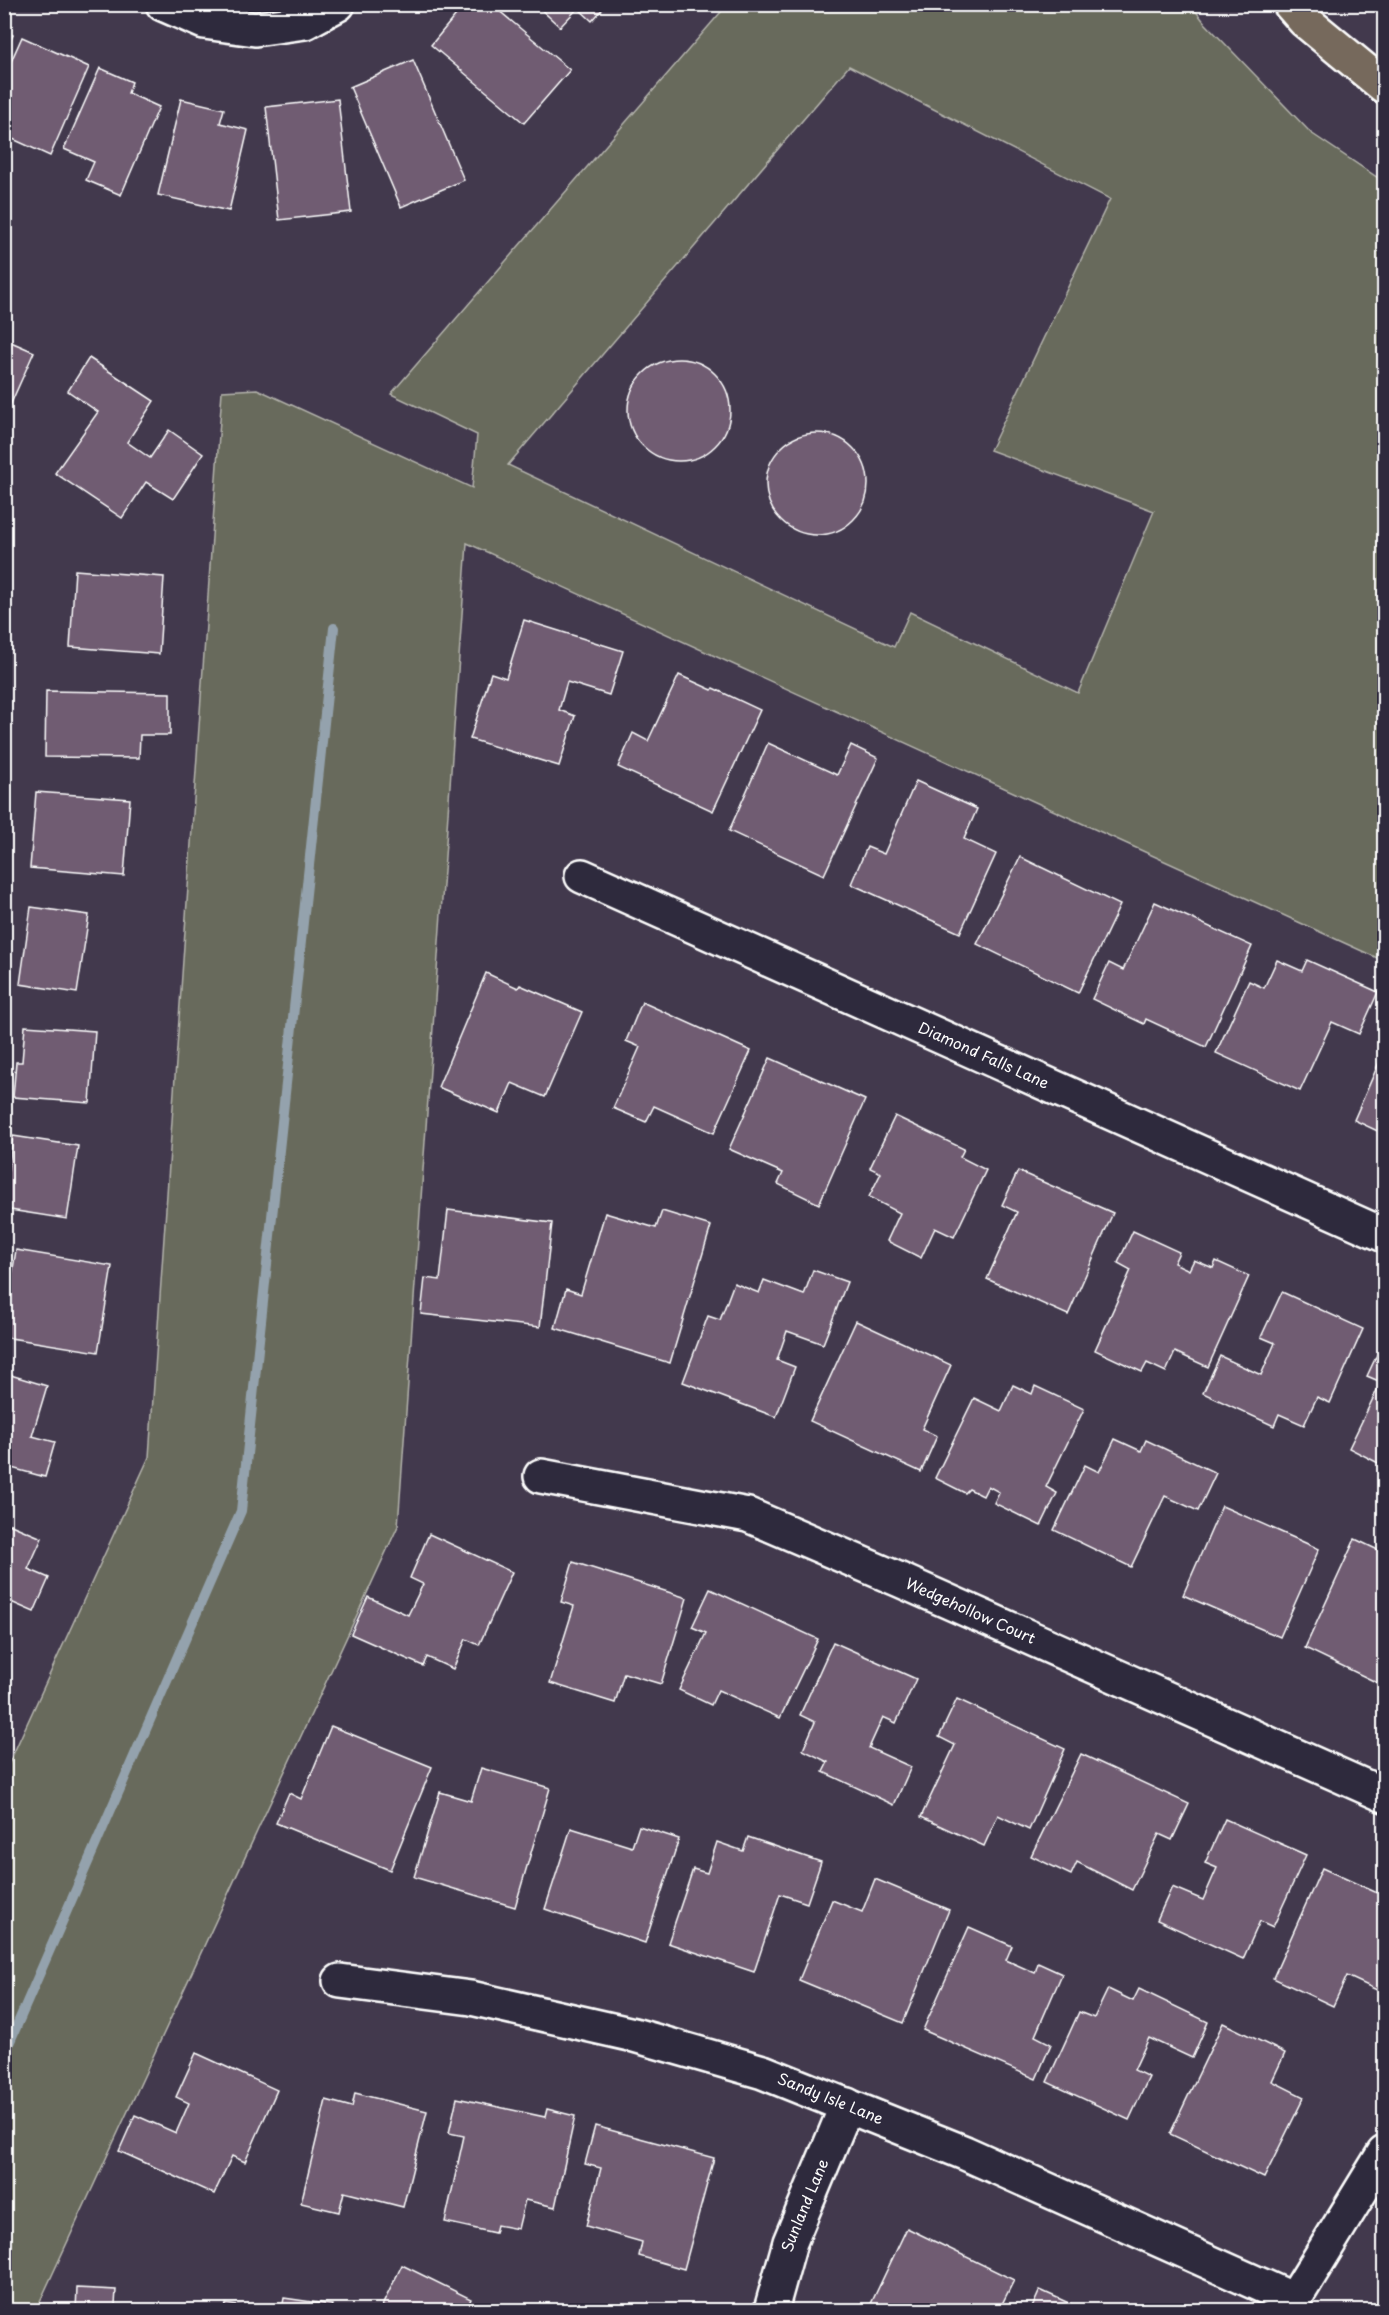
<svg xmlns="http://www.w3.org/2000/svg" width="1389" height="2315" font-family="'Playpen Sans',sans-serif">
	<rect width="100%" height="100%" fill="#42394d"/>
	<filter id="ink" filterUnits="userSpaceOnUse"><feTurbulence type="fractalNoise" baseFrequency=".0167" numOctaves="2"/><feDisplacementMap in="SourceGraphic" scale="12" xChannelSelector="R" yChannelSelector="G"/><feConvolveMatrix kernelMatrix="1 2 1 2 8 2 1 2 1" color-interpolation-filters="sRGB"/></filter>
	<g filter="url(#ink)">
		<path fill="#686a5b" stroke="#b4b4ad" stroke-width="1.5" fill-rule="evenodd" d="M 727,5 L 1191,5 L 1205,23 L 1311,133 L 1384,182 L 1384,961 L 467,543 L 398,1526 L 36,2310 L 5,2310 L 5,1772 L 149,1457 L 222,391 L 257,389 L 472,488 L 477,435 L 391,394 ZM 849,66 L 1110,199 L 990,450 L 1154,511 L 1078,693 L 910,612 L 894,647 L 508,465 Z"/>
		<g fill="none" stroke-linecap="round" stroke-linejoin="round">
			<path stroke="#94a2ad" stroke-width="10" d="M 4,2055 L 241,1511 L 334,628"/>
		</g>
		<g fill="#6f5b72" stroke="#fff" stroke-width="1.5">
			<path d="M 465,4 L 491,4 L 570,70 L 524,123 L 431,45 Z"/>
			<path d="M 535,4 L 607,4 L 592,21 L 578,8 L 560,27 Z"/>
			<path d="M 4,31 L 13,35 L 4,54 Z"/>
			<path d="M 22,37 L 89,67 L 50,156 L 4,135 L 4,77 Z"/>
			<path d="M 413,60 L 464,180 L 401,207 L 350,87 Z"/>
			<path d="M 100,68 L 132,82 L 128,93 L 159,107 L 121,195 L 86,180 L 94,162 L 64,149 Z"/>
			<path d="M 181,99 L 224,109 L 220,123 L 248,130 L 229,211 L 158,195 Z"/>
			<path d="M 338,99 L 351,212 L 279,220 L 266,107 Z"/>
			<path d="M 4,339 L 34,352 L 4,419 Z"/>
			<path d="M 89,358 L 154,401 L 127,442 L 150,458 L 169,430 L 203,454 L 173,499 L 146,482 L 122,518 L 55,473 L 98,412 L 68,391 Z"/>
			<circle cx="679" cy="410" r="51"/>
			<circle cx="817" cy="484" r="51"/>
			<path d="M 75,570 L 164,577 L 159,654 L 70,647 Z"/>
			<path d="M 524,620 L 623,651 L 609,695 L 567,682 L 559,710 L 575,716 L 559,766 L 470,739 L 491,673 L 506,678 Z"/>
			<path d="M 679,675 L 712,690 L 713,688 L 760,710 L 713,811 L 618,767 L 633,733 L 648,741 Z"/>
			<path d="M 46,691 L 170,693 L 170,735 L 140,735 L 139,758 L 45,757 Z"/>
			<path d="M 768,743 L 837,775 L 851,745 L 878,758 L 824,875 L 729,831 Z"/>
			<path d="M 916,781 L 977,809 L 964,839 L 996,854 L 960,933 L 851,884 L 867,847 L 884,854 Z"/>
			<path d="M 36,792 L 130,799 L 124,876 L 30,868 Z"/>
			<path d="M 1020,857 L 1120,905 L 1078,993 L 977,944 Z"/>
			<path d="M 1155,902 L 1252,946 L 1206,1047 L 1146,1019 L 1144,1024 L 1092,999 L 1109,963 L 1123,970 Z"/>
			<path d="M 31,907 L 89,915 L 77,993 L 20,984 Z"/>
			<path d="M 1277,960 L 1302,971 L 1307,960 L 1378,992 L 1359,1034 L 1332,1022 L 1300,1091 L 1216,1053 L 1249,981 L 1264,988 Z"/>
			<path d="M 486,973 L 518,988 L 520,985 L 582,1012 L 545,1097 L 512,1083 L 499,1113 L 438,1087 Z"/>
			<path d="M 642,1002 L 751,1051 L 714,1133 L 654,1106 L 646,1122 L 613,1108 L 640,1047 L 626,1041 Z"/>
			<path d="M 25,1026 L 95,1031 L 90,1103 L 13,1097 L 16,1062 L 22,1062 Z"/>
			<path d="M 1384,1051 L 1384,1134 L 1354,1120 Z"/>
			<path d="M 770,1058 L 865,1100 L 819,1204 L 778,1184 L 783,1173 L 729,1149 Z"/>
			<path d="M 895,1116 L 964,1149 L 960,1157 L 986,1170 L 954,1237 L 935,1228 L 921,1258 L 887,1241 L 900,1213 L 869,1197 L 881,1173 L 870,1168 Z"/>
			<path d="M 13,1136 L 78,1146 L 67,1219 L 4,1209 L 4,1194 Z"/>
			<path d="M 1018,1171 L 1113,1213 L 1068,1315 L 987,1279 L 1017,1212 L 1002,1205 Z"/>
			<path d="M 448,1210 L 552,1223 L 540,1327 L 421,1314 L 425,1278 L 440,1280 Z"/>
			<path d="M 662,1211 L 711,1226 L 670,1363 L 555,1328 L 566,1289 L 581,1294 L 605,1213 L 656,1228 Z"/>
			<path d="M 1133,1231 L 1179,1252 L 1174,1263 L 1189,1270 L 1194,1260 L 1213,1268 L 1216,1261 L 1249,1276 L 1208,1367 L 1175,1352 L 1166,1372 L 1147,1363 L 1142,1372 L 1095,1350 L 1131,1270 L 1118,1263 Z"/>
			<path d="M 16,1250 L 112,1266 L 98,1352 L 4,1337 L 4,1299 L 8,1300 Z"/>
			<path d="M 813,1270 L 847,1282 L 823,1344 L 787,1331 L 777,1360 L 795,1367 L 776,1417 L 683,1382 L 708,1316 L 720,1320 L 734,1283 L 759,1293 L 764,1280 L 804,1295 Z"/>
			<path d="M 1282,1292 L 1363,1329 L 1330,1403 L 1317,1397 L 1304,1425 L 1279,1414 L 1274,1426 L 1203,1393 L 1220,1356 L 1261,1375 L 1275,1343 L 1261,1337 Z"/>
			<path d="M 856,1321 L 951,1365 L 922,1429 L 937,1436 L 921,1472 L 810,1421 Z"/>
			<path d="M 1384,1340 L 1384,1466 L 1349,1448 L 1381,1382 L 1367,1376 Z"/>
			<path d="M 4,1373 L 47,1386 L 32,1436 L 55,1442 L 45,1477 L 4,1466 Z"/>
			<path d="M 1013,1385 L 1032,1394 L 1035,1386 L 1084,1409 L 1046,1487 L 1057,1493 L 1041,1526 L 994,1503 L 999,1492 L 988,1486 L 983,1496 L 969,1489 L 965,1493 L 935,1478 L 974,1398 L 1001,1411 Z"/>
			<path d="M 1115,1439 L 1141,1451 L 1146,1440 L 1216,1473 L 1198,1511 L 1165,1496 L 1131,1567 L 1054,1530 L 1085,1465 L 1099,1472 Z"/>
			<path d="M 1222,1506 L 1319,1549 L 1280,1637 L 1183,1595 Z"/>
			<path d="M 4,1522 L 42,1538 L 28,1569 L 49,1578 L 34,1612 L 4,1599 Z"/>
			<path d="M 429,1534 L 512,1572 L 479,1645 L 466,1639 L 453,1669 L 427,1657 L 423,1666 L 351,1634 L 368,1597 L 408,1615 L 423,1584 L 410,1578 Z"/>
			<path d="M 1355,1539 L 1380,1551 L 1384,1541 L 1384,1686 L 1305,1648 Z"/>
			<path d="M 573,1562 L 687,1598 L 661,1684 L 624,1673 L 615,1703 L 550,1683 L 574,1606 L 561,1602 Z"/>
			<path d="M 710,1589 L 818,1639 L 780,1718 L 718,1690 L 711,1705 L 679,1690 L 706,1633 L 692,1627 Z"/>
			<path d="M 833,1642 L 916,1679 L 896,1723 L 883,1717 L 869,1748 L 911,1767 L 894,1805 L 823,1772 L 828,1762 L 803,1750 L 815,1722 L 800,1715 Z"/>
			<path d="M 957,1699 L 1065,1749 L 1029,1830 L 998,1815 L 984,1846 L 921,1817 L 955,1745 L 939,1737 Z"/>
			<path d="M 331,1726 L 432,1767 L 390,1870 L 276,1823 L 289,1793 L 301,1799 Z"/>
			<path d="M 1081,1754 L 1189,1804 L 1172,1840 L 1159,1834 L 1132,1890 L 1077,1862 L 1071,1875 L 1031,1856 Z"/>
			<path d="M 481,1768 L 550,1788 L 515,1907 L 414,1877 L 440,1792 L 471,1801 Z"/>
			<path d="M 1225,1819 L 1306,1855 L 1273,1927 L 1260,1921 L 1243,1959 L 1157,1920 L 1172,1887 L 1203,1900 L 1217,1868 L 1205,1863 Z"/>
			<path d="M 639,1826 L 679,1839 L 645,1943 L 545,1909 L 571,1828 L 632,1847 Z"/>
			<path d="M 748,1837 L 821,1862 L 807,1903 L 780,1894 L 754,1972 L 668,1943 L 693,1869 L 707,1873 L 717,1842 L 743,1851 Z"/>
			<path d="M 1322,1868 L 1384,1896 L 1384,1979 L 1379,1991 L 1347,1976 L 1333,2006 L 1273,1978 Z"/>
			<path d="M 875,1879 L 949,1910 L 903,2023 L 799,1980 L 832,1900 L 862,1912 Z"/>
			<path d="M 969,1927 L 1012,1946 L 1006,1960 L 1035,1973 L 1038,1963 L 1062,1974 L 1035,2036 L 1051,2044 L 1036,2079 L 923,2030 Z"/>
			<path d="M 1108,1989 L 1133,2001 L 1139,1989 L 1208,2022 L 1192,2058 L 1149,2038 L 1134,2070 L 1149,2077 L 1129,2120 L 1047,2082 L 1079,2012 L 1094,2018 Z"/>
			<path d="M 1223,2023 L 1285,2053 L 1272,2081 L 1304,2097 L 1264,2178 L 1170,2134 Z"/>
			<path d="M 196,2053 L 277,2090 L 245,2162 L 232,2156 L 214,2194 L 119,2151 L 135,2115 L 176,2133 L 189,2103 L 176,2097 Z"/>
			<path d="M 355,2093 L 427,2111 L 403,2207 L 344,2192 L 339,2212 L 301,2203 L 326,2100 L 352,2107 Z"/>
			<path d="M 457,2098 L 545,2117 L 547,2109 L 575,2116 L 555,2207 L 525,2200 L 518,2229 L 497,2225 L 495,2233 L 445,2222 L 464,2136 L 449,2133 Z"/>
			<path d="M 595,2126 L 714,2158 L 684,2269 L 639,2256 L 642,2242 L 586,2226 L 601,2168 L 585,2164 Z"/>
			<path d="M 907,2228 L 1014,2280 L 999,2310 L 868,2310 Z"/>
			<path d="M 402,2265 L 471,2299 L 466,2310 L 467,2310 L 391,2310 L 382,2306 Z"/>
			<path d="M 77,2288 L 116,2290 L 115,2305 L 179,2310 L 76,2310 Z"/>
			<path d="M 1040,2290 L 1084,2310 L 1031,2310 Z"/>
			<path d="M 284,2298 L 332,2305 L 331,2310 L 282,2310 Z"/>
			<path d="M 226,2304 L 264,2310 L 225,2310 Z"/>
		</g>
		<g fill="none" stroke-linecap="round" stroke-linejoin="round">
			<g stroke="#fff" stroke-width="38">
				<g id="minor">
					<path d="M 163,4 L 204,22 L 255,29 L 305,22 L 338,4"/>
					<path id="s1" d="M 582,876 L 1384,1235"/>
					<path id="s2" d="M 541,1476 L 748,1515 L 900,1580 L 1384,1795"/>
					<path id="s3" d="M 340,1981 L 471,1998 L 634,2035 L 763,2072 L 965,2153 L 1294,2300 L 1384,2153"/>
					<path id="s4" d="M 771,2310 L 790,2242 L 847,2105"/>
				</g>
			</g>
			<g stroke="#fff" stroke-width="38">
				<path id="major" d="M 1290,4 L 1304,20 L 1384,86"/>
			</g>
			<use href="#minor" stroke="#2f2a3d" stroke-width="33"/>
			<use href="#major" stroke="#76695c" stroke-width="33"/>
		</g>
	</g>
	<g text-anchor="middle" stroke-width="4.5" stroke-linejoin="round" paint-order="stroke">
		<g font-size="15" fill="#fff" stroke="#2f2a3d">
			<text dy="5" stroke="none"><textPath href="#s1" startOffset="440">Diamond Falls Lane</textPath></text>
			<text dy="5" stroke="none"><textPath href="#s2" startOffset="453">Wedgehollow Court</textPath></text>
			<text dy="5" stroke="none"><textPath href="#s3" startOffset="506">Sandy Isle Lane</textPath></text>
			<text dy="5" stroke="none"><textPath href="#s4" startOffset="110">Sunland Lane</textPath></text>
		</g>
	</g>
	<rect width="1389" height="2315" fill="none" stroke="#2f2a3d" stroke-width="24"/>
	<rect x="12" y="12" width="1365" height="2291" fill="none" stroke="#fff" stroke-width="2" filter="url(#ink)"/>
</svg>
